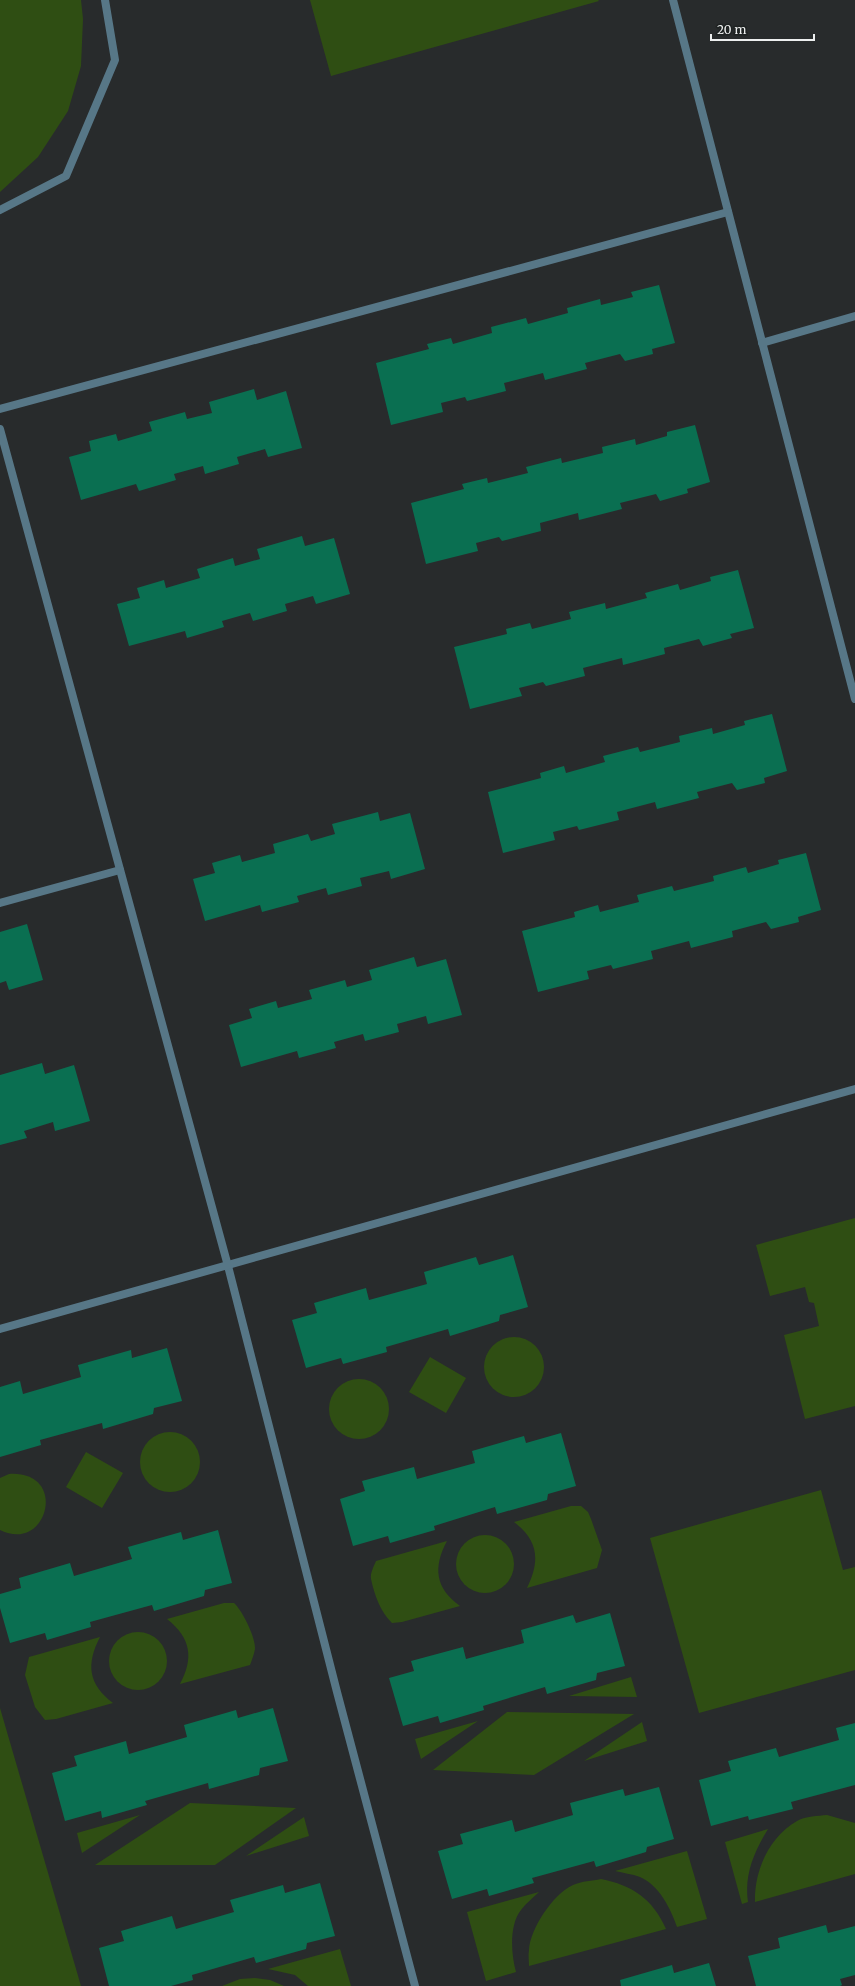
<svg xmlns="http://www.w3.org/2000/svg" width="855" height="1986" font-family="Merriweather,serif">
	<rect width="100%" height="100%" fill="#282b2c"/>
	<g fill="#2f4e13">
		<path d="M 0,0 L 81,0 L 83,19 L 81,66 L 68,111 L 38,157 L 0,192 Z"/>
		<path d="M 310,0 L 598,0 L 599,1 L 331,76 Z"/>
		<path d="M 855,1218 L 855,1406 L 805,1419 L 784,1335 L 819,1326 L 814,1303 L 809,1302 L 805,1287 L 770,1296 L 756,1245 Z"/>
		<circle cx="514" cy="1367" r="30"/>
		<path d="M 430,1357 L 466,1378 L 446,1413 L 409,1392 Z"/>
		<circle cx="359" cy="1409" r="30"/>
		<circle cx="170" cy="1462" r="30"/>
		<path d="M 86,1452 L 123,1473 L 102,1508 L 66,1487 Z"/>
		<path d="M 9,1474 C 69,1470 48,1554 0,1530 L 0,1478 Z"/>
		<path d="M 821,1490 L 843,1570 L 855,1567 L 855,1670 L 699,1713 L 650,1538 Z"/>
		<path d="M 571,1506 L 581,1506 L 588,1512 L 591,1519 L 602,1550 L 597,1568 L 527,1588 C 540,1561 539,1541 514,1522 Z"/>
		<circle cx="485" cy="1564" r="29"/>
		<path d="M 447,1541 C 433,1567 435,1588 460,1606 L 402,1622 L 392,1623 C 381,1613 374,1594 371,1579 C 370,1573 374,1566 376,1561 Z"/>
		<path d="M 224,1603 L 234,1603 C 242,1610 256,1638 255,1649 C 254,1654 252,1660 250,1665 L 180,1684 C 194,1658 191,1638 167,1619 Z"/>
		<circle cx="138" cy="1661" r="29"/>
		<path d="M 100,1637 C 86,1664 88,1684 113,1703 L 56,1719 L 45,1720 L 35,1707 L 25,1675 L 29,1657 Z"/>
		<path d="M 631,1677 L 637,1697 L 569,1696 Z"/>
		<path d="M 0,1708 L 81,1986 L 0,1986 Z"/>
		<path d="M 507,1712 L 634,1714 L 534,1775 L 433,1770 Z"/>
		<path d="M 478,1721 L 421,1759 L 415,1739 Z"/>
		<path d="M 642,1722 L 647,1741 L 584,1761 Z"/>
		<path d="M 190,1803 L 296,1808 L 215,1865 L 95,1865 Z"/>
		<path d="M 140,1815 L 82,1853 L 77,1833 Z"/>
		<path d="M 827,1815 L 855,1823 L 855,1874 L 755,1902 C 754,1871 769,1837 797,1821 C 806,1816 818,1816 827,1815 Z"/>
		<path d="M 304,1817 L 309,1836 L 246,1856 Z"/>
		<path d="M 768,1829 C 754,1852 744,1875 748,1902 L 742,1904 L 725,1842 Z"/>
		<path d="M 687,1851 L 707,1919 L 677,1927 C 671,1909 659,1885 640,1877 C 632,1874 623,1873 615,1871 Z"/>
		<path d="M 601,1879 C 632,1885 653,1899 666,1929 L 529,1966 C 529,1961 528,1955 529,1950 C 530,1929 553,1894 573,1885 C 582,1881 592,1881 601,1879 Z"/>
		<path d="M 539,1892 C 533,1898 526,1903 521,1910 C 509,1925 511,1954 516,1972 L 486,1981 L 467,1912 Z"/>
		<path d="M 340,1949 L 351,1986 L 308,1986 L 295,1975 L 268,1969 Z"/>
		<path d="M 255,1978 L 270,1980 L 284,1986 L 222,1986 L 240,1979 Z"/>
	</g>
	<g fill="#0a6f51">
		<path d="M 659,285 L 675,343 L 652,349 L 653,354 L 625,361 L 620,354 L 585,363 L 587,369 L 545,380 L 543,373 L 504,383 L 506,391 L 467,401 L 465,397 L 441,403 L 443,412 L 391,425 L 376,363 L 429,349 L 427,344 L 451,338 L 453,344 L 492,333 L 491,327 L 526,318 L 528,324 L 568,313 L 567,308 L 600,299 L 601,305 L 633,297 L 631,292 Z"/>
		<path d="M 254,389 L 257,400 L 286,391 L 302,448 L 268,457 L 265,449 L 237,457 L 239,464 L 205,474 L 203,466 L 174,474 L 176,480 L 139,491 L 136,484 L 81,500 L 69,457 L 91,451 L 89,441 L 116,434 L 118,441 L 152,431 L 149,422 L 185,412 L 187,419 L 212,413 L 209,402 Z"/>
		<path d="M 695,425 L 710,482 L 687,489 L 688,493 L 660,501 L 656,494 L 620,503 L 622,509 L 579,520 L 578,513 L 540,523 L 541,531 L 502,541 L 499,537 L 476,543 L 478,551 L 426,564 L 411,503 L 464,489 L 462,484 L 487,478 L 488,483 L 528,473 L 526,467 L 561,458 L 562,463 L 603,453 L 602,447 L 635,439 L 636,445 L 667,436 L 667,432 Z"/>
		<path d="M 302,536 L 305,546 L 334,538 L 350,594 L 316,604 L 313,596 L 285,604 L 287,611 L 253,621 L 250,613 L 222,621 L 224,627 L 187,638 L 185,631 L 129,646 L 117,604 L 140,598 L 137,588 L 164,580 L 166,588 L 200,578 L 197,569 L 233,558 L 235,566 L 260,559 L 257,549 Z"/>
		<path d="M 738,570 L 754,628 L 730,634 L 732,638 L 703,646 L 699,639 L 664,648 L 665,654 L 623,665 L 622,658 L 583,668 L 585,676 L 546,686 L 543,682 L 519,688 L 522,696 L 470,709 L 454,647 L 507,634 L 506,629 L 530,623 L 532,629 L 571,619 L 569,612 L 605,603 L 606,609 L 647,598 L 645,593 L 678,584 L 680,590 L 711,581 L 710,577 Z"/>
		<path d="M 772,714 L 787,771 L 764,778 L 765,783 L 737,790 L 732,783 L 697,792 L 699,798 L 657,809 L 655,802 L 617,812 L 619,820 L 579,830 L 577,826 L 553,832 L 555,840 L 503,853 L 488,792 L 541,778 L 540,773 L 564,766 L 566,773 L 605,762 L 603,756 L 638,747 L 640,752 L 680,742 L 679,736 L 712,728 L 713,734 L 745,725 L 744,721 Z"/>
		<path d="M 378,812 L 380,821 L 410,813 L 425,869 L 391,879 L 389,871 L 360,878 L 362,886 L 328,895 L 326,888 L 297,896 L 299,902 L 262,912 L 260,905 L 205,921 L 193,879 L 215,873 L 212,863 L 240,855 L 242,862 L 275,853 L 273,844 L 308,834 L 311,841 L 335,834 L 332,824 Z"/>
		<path d="M 806,853 L 821,910 L 798,917 L 799,922 L 771,929 L 766,922 L 732,931 L 733,937 L 691,948 L 689,941 L 651,951 L 653,959 L 613,969 L 611,965 L 587,971 L 589,979 L 538,992 L 522,931 L 575,917 L 574,912 L 598,905 L 600,912 L 639,902 L 637,895 L 672,886 L 674,891 L 714,881 L 713,876 L 746,867 L 748,873 L 779,864 L 778,860 Z"/>
		<path d="M 27,924 L 43,980 L 9,990 L 6,981 L 0,983 L 0,932 Z"/>
		<path d="M 414,957 L 417,967 L 446,959 L 462,1015 L 428,1024 L 426,1016 L 397,1024 L 399,1032 L 365,1041 L 363,1034 L 334,1042 L 336,1048 L 299,1058 L 297,1051 L 241,1067 L 229,1025 L 252,1018 L 249,1009 L 276,1001 L 278,1008 L 312,999 L 309,990 L 345,980 L 347,987 L 372,980 L 369,970 Z"/>
		<path d="M 42,1063 L 45,1074 L 74,1065 L 90,1121 L 55,1131 L 53,1122 L 24,1131 L 27,1138 L 0,1145 L 0,1075 Z"/>
		<path d="M 513,1255 L 528,1307 L 500,1315 L 499,1321 L 450,1336 L 448,1329 L 386,1347 L 387,1352 L 343,1364 L 341,1358 L 306,1368 L 292,1320 L 317,1313 L 314,1303 L 366,1288 L 369,1300 L 427,1284 L 424,1272 L 476,1257 L 479,1265 Z"/>
		<path d="M 167,1348 L 182,1401 L 154,1408 L 153,1414 L 103,1429 L 102,1423 L 40,1440 L 41,1445 L 0,1457 L 0,1387 L 20,1381 L 23,1394 L 81,1377 L 78,1365 L 131,1350 L 132,1358 Z"/>
		<path d="M 561,1433 L 576,1486 L 548,1494 L 547,1500 L 497,1514 L 495,1507 L 434,1526 L 435,1530 L 390,1543 L 388,1536 L 353,1546 L 340,1499 L 365,1491 L 362,1481 L 414,1467 L 417,1479 L 475,1463 L 472,1451 L 524,1436 L 526,1443 Z"/>
		<path d="M 218,1530 L 232,1583 L 205,1590 L 204,1596 L 154,1611 L 152,1605 L 90,1622 L 91,1627 L 47,1640 L 45,1633 L 10,1643 L 0,1608 L 0,1594 L 21,1588 L 19,1578 L 70,1563 L 74,1576 L 132,1559 L 128,1547 L 181,1532 L 183,1540 Z"/>
		<path d="M 610,1613 L 625,1666 L 597,1673 L 596,1680 L 547,1694 L 545,1687 L 483,1706 L 484,1710 L 440,1723 L 438,1716 L 403,1726 L 389,1678 L 414,1671 L 411,1661 L 463,1647 L 466,1659 L 524,1643 L 521,1630 L 573,1615 L 576,1623 Z"/>
		<path d="M 273,1708 L 288,1761 L 260,1768 L 259,1775 L 209,1789 L 208,1783 L 145,1801 L 147,1805 L 102,1818 L 101,1811 L 65,1821 L 52,1773 L 77,1766 L 74,1756 L 126,1741 L 129,1754 L 187,1737 L 184,1725 L 236,1710 L 238,1718 Z"/>
		<path d="M 855,1723 L 855,1785 L 791,1802 L 793,1809 L 749,1820 L 748,1816 L 711,1826 L 699,1780 L 731,1771 L 728,1761 L 776,1748 L 779,1757 L 839,1740 L 836,1728 Z"/>
		<path d="M 659,1787 L 674,1839 L 647,1847 L 646,1852 L 596,1867 L 594,1861 L 532,1878 L 534,1883 L 489,1896 L 487,1889 L 452,1899 L 438,1851 L 463,1844 L 460,1834 L 512,1820 L 515,1832 L 573,1815 L 570,1803 L 623,1789 L 625,1796 Z"/>
		<path d="M 320,1883 L 335,1936 L 307,1943 L 306,1949 L 256,1963 L 254,1957 L 192,1975 L 193,1980 L 171,1986 L 109,1986 L 99,1948 L 124,1941 L 121,1931 L 172,1916 L 176,1929 L 234,1912 L 230,1900 L 283,1885 L 285,1893 Z"/>
		<path d="M 826,1925 L 828,1933 L 855,1926 L 855,1975 L 840,1979 L 842,1985 L 840,1986 L 756,1986 L 748,1956 L 780,1948 L 778,1938 Z"/>
		<path d="M 709,1963 L 716,1986 L 621,1986 L 620,1980 L 672,1965 L 674,1973 Z"/>
	</g>
	<g fill="none" stroke-linecap="round" stroke-linejoin="round">
		<g stroke="#577787" stroke-width="8">
			<path d="M 673,0 L 855,699"/>
			<path d="M 0,210 L 66,176 L 115,60 L 105,0"/>
			<path d="M 762,343 L 855,316"/>
			<path d="M 0,409 L 728,212"/>
			<path d="M 0,429 L 228,1266 L 337,1692 L 415,1986"/>
			<path d="M 0,903 L 120,870"/>
			<path d="M 0,1329 L 855,1089"/>
		</g>
	</g>
	<path d="M711 34v6h103v-6" fill="none" stroke="#edefef" stroke-width="2"/>
	<text x="717" y="34" font-size="12" fill="#edefef" stroke="#1e2222" stroke-width="3" paint-order="stroke">20 m</text>
</svg>
